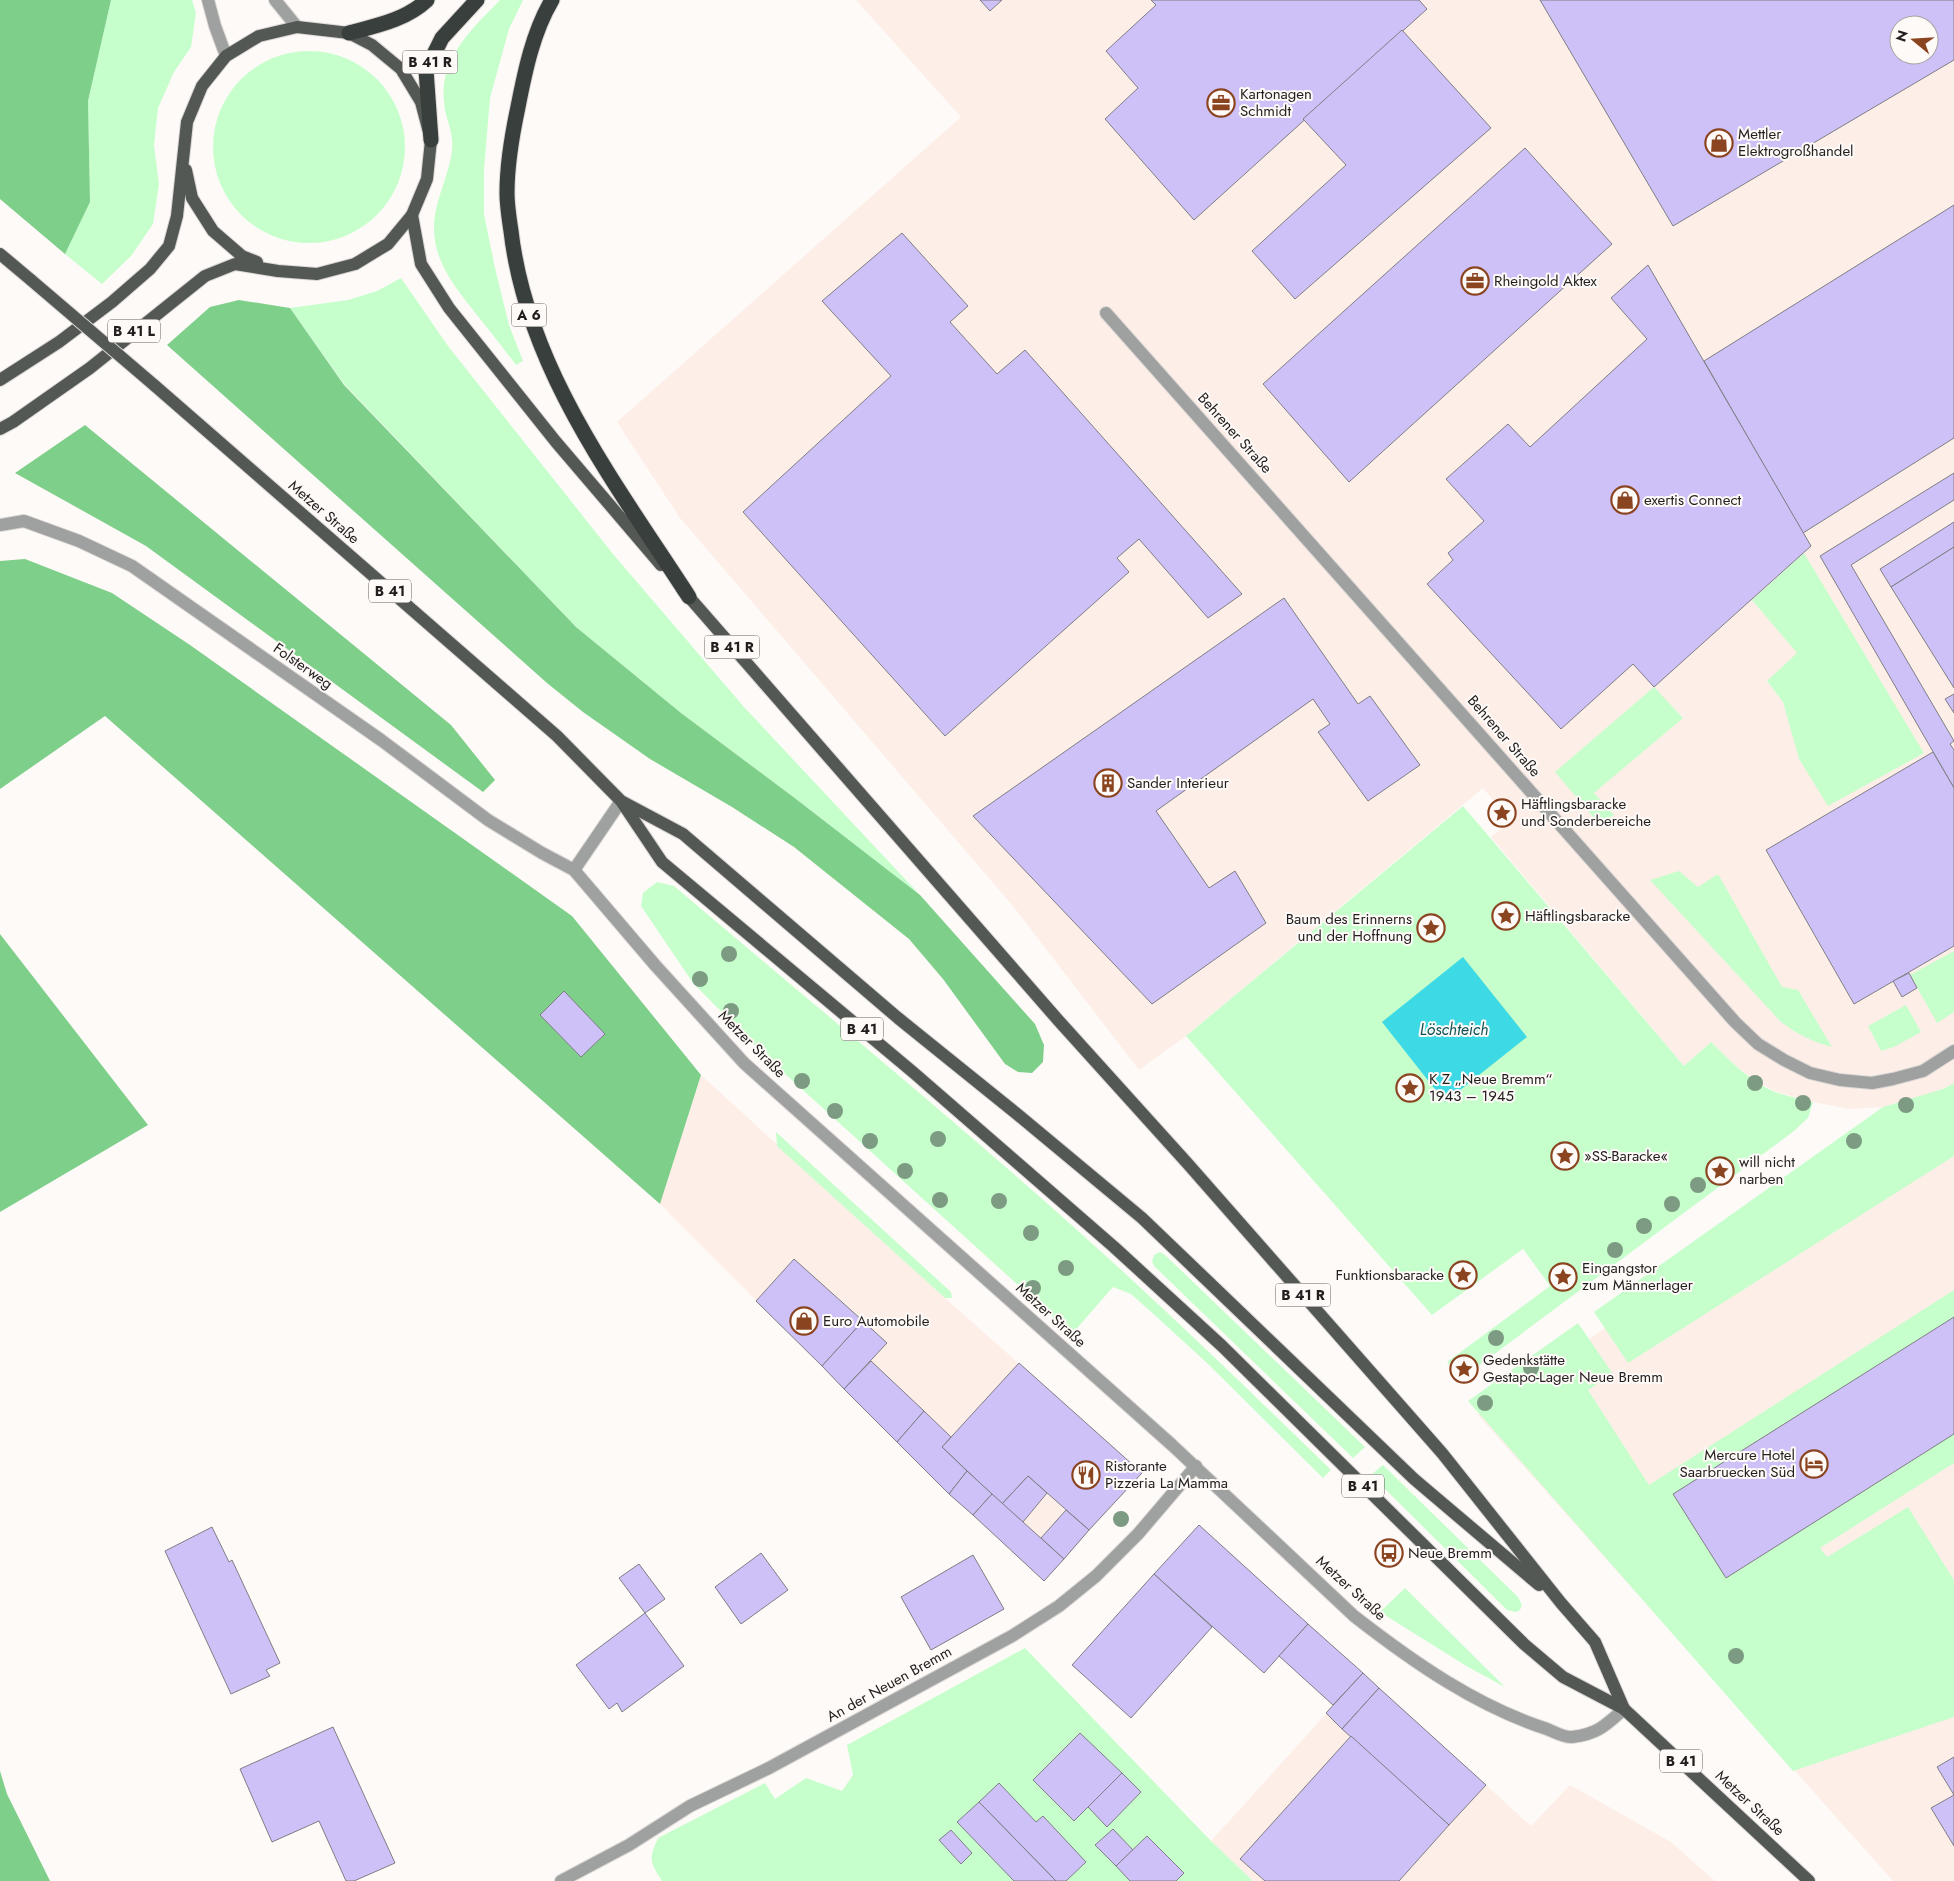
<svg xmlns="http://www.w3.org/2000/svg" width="1954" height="1881" font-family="Jost,sans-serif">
	<rect width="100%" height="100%" fill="#fefaf8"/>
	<g fill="#feeee8" fill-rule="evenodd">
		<path d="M 856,0 L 1954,0 L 1954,1881 L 1893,1881 L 1478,1415 L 1605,1328 L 1883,1107 L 1849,1109 L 1813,1102 L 1774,1091 L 1749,1076 L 1729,1060 L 1711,1042 L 1684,1066 L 1491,837 L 1511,821 L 1483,788 L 1186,1036 L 1139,1070 L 1013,906 L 680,518 L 617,422 L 961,117 ZM 1899,25 L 1929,25 L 1929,55 L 1899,55 Z"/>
		<path d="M 701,1075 L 945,1298 L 1142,1473 L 1044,1581 L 949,1494 L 660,1204 Z"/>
		<path d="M 1363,1673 L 1531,1826 L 1570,1785 L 1671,1842 L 1715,1881 L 1253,1881 L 1211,1841 Z"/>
	</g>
	<g fill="#c6fecc">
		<path d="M 111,0 L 192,0 L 196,13 L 191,47 L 174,72 L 158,108 L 154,145 L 159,184 L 153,224 L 131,256 L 102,284 L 65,254 L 90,202 L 88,101 Z"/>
		<path d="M 500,0 L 523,0 L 509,29 L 490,98 L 484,169 L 484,214 L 495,268 L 509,325 L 523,361 L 516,365 C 503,348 490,331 476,314 C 456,288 434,263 434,228 C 434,201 449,177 452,150 C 454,131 445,119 444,102 C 439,58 473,28 500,0 Z"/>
		<circle cx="309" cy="147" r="96"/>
		<path d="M 401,278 L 448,346 L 613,554 L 744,707 L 920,895 L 796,799 L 681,713 L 576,627 L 344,384 L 290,308 L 348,300 L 377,291 Z"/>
		<path d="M 1804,553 L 1924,753 L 1828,806 L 1799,759 L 1783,702 L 1767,681 L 1797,653 L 1752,600 Z"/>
		<path d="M 1654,687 L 1683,718 L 1594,793 L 1614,815 L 1599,824 L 1555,772 Z"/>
		<path d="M 1463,806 L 1684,1066 L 1711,1042 C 1730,1061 1751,1082 1775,1092 C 1787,1096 1801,1099 1813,1102 L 1808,1118 L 1794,1131 L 1462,1378 L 1447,1362 L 1550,1286 L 1523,1249 L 1432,1315 L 1186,1036 Z"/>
		<path d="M 1679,871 L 1698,887 L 1718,874 L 1782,987 L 1798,990 L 1832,1047 C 1811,1041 1798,1035 1780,1021 L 1650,880 Z"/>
		<path d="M 657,882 L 674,886 C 819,1009 966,1129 1107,1257 C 1183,1326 1257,1398 1331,1470 L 1323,1478 L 1208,1364 L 1159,1319 L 1131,1294 L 1113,1287 L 1072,1334 L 762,1053 L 693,983 L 641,906 L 643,893 Z"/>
		<path d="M 1954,951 L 1954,1012 L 1937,1023 L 1910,975 Z"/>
		<path d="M 1906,1005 L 1921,1032 L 1894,1047 L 1881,1051 L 1868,1026 Z"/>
		<path d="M 1954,1083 L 1954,1156 L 1628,1363 L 1594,1312 L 1883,1107 L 1943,1089 Z"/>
		<path d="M 776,1132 L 951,1292 L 952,1298 L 945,1298 L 777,1146 Z"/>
		<path d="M 1160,1252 L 1165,1255 L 1365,1447 L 1353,1458 L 1155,1267 L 1152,1262 L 1154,1255 Z"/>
		<path d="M 1954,1290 L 1954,1317 L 1673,1494 L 1726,1578 L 1954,1434 L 1954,1463 L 1820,1548 L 1827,1557 L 1908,1507 L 1954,1580 L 1954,1717 L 1793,1771 L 1468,1401 L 1578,1323 L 1613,1374 L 1588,1390 L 1649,1485 Z"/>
		<path d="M 1383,1465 L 1518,1597 L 1522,1605 L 1520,1610 L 1516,1612 L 1507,1610 L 1371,1475 Z"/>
		<path d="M 1405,1588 L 1505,1687 L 1468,1667 L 1380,1612 Z"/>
		<path d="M 1025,1648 L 1211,1841 L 1253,1881 L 662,1881 C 649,1861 649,1859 658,1838 L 765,1783 L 775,1799 L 806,1778 L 842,1791 L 853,1775 L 847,1745 Z"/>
	</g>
	<g fill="#7ecf8a">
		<path d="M 0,0 L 111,0 L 88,101 L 90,202 L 65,254 L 0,199 Z"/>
		<path d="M 239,300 L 290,308 L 344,385 L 576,627 L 681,713 L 796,799 L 920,895 L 1035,1024 L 1044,1045 L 1043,1062 L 1032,1073 L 1018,1072 L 1005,1064 L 943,979 L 909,939 L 794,847 L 732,807 L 650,759 L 583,712 L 547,683 L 167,345 L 210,307 Z"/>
		<path d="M 85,425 L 451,725 L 495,780 L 483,792 L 146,546 L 15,473 Z"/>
		<path d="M 25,559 L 112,593 L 190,645 L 572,916 L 701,1075 L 660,1204 L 105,716 L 0,789 L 0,561 Z"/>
		<path d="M 0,934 L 148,1125 L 0,1212 Z"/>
		<path d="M 0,1771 L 7,1794 L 50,1881 L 0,1881 Z"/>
	</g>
	<path fill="#3ddae5" d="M 1463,957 L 1527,1037 L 1445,1102 L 1382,1022 Z"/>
	<g fill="#cdc1f7" stroke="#7f7e84" fill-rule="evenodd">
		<path d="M 980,0 L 1002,0 L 990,11 Z"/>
		<path d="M 1151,0 L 1419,0 L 1427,9 L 1194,220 L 1105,119 L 1138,88 L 1106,51 L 1156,5 Z"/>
		<path d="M 1540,0 L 1954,0 L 1954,60 L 1673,226 ZM 1899,25 L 1929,25 L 1929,55 L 1899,55 Z"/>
		<path d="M 1402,30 L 1491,128 L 1295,299 L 1252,251 L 1346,165 L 1303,119 Z"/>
		<path d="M 1525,148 L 1612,244 L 1349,482 L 1263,384 Z"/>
		<path d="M 1954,205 L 1954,438 L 1803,533 L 1704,361 Z"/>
		<path d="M 902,233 L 968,306 L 950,322 L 997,374 L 1025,350 L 1242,594 L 1208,618 L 1139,539 L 1117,558 L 1129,572 L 945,736 L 743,512 L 891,376 L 822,301 Z"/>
		<path d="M 1648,265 L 1811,546 L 1654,687 L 1633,664 L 1561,729 L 1427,584 L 1453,560 L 1448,553 L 1484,521 L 1446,479 L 1508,424 L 1530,447 L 1647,339 L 1611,298 Z"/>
		<path d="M 1954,473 L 1954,500 L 1851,565 L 1954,741 L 1950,744 L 1954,750 L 1954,788 L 1820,556 Z"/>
		<path d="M 1954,522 L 1954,547 L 1891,587 L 1880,569 Z"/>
		<path d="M 1954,547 L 1954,688 L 1891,587 Z"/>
		<path d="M 1284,598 L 1358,704 L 1370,696 L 1420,765 L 1368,801 L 1318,732 L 1330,724 L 1313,699 L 1156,811 L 1209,888 L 1235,871 L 1266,923 L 1152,1004 L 973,816 Z"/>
		<path d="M 1954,694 L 1954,713 L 1945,699 Z"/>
		<path d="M 1933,752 L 1954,788 L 1954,946 L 1854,1004 L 1766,850 Z"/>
		<path d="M 1909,973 L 1917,988 L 1902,997 L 1893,981 Z"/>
		<path d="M 564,991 L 605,1034 L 581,1057 L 540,1015 Z"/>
		<path d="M 794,1259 L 863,1321 L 822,1366 L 756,1301 Z"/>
		<path d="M 1954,1317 L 1954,1434 L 1726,1578 L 1673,1494 Z"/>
		<path d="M 863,1321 L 887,1343 L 844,1389 L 822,1366 Z"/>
		<path d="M 871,1361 L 924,1411 L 897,1442 L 844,1389 Z"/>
		<path d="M 1019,1363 L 1142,1473 L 1089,1530 L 1028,1476 L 1002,1504 L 942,1447 Z"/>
		<path d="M 924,1411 L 951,1437 L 942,1447 L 967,1471 L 949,1494 L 897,1442 Z"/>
		<path d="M 967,1471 L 992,1494 L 973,1515 L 949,1494 Z"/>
		<path d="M 1028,1476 L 1047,1493 L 1023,1522 L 1002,1504 Z"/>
		<path d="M 992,1494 L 1064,1559 L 1044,1581 L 973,1515 Z"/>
		<path d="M 1066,1510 L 1089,1530 L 1064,1559 L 1041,1538 Z"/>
		<path d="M 1199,1525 L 1308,1624 L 1264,1673 L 1154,1574 Z"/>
		<path d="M 212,1527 L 229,1562 L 232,1560 L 280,1663 L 266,1670 L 270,1676 L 231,1694 L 165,1551 Z"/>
		<path d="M 761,1553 L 788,1590 L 741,1624 L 715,1587 Z"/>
		<path d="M 973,1555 L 1004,1609 L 931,1650 L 901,1597 Z"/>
		<path d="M 639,1564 L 665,1599 L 645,1613 L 619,1578 Z"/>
		<path d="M 1154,1574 L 1212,1627 L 1131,1718 L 1072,1665 Z"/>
		<path d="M 645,1613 L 684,1666 L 622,1712 L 617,1703 L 609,1709 L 576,1665 Z"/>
		<path d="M 1308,1624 L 1363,1673 L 1333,1705 L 1279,1656 Z"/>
		<path d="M 1363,1673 L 1379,1688 L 1342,1729 L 1326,1713 Z"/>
		<path d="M 1379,1688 L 1486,1785 L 1449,1825 L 1342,1729 Z"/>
		<path d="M 333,1727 L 395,1863 L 354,1881 L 346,1881 L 319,1821 L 272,1842 L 240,1769 Z"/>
		<path d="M 1080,1733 L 1122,1773 L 1074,1821 L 1033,1780 Z"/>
		<path d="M 1351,1736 L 1449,1825 L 1399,1881 L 1265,1881 L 1240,1859 Z"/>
		<path d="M 1954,1757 L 1954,1846 L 1931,1808 L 1954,1795 L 1937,1767 Z"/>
		<path d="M 1122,1773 L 1141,1792 L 1107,1827 L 1088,1807 Z"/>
		<path d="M 999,1783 L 1036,1822 L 1043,1816 L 1086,1862 L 1066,1881 L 1056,1881 L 979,1802 Z"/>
		<path d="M 979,1802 L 1056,1881 L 1014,1881 L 957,1822 Z"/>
		<path d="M 1113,1829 L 1133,1850 L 1116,1866 L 1095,1845 Z"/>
		<path d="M 951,1830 L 972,1853 L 961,1864 L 939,1840 Z"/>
		<path d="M 1147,1836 L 1184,1873 L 1176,1881 L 1130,1881 L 1116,1866 Z"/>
	</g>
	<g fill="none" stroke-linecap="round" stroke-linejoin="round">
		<g stroke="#dbd7d5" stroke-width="14">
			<g id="minor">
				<path d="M 208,0 L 215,26 L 226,56"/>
				<path d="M 275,0 L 297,27"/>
				<path d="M 1106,313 L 1735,1022 L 1758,1044 L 1784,1060 L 1810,1073 L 1840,1080 L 1872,1083 L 1893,1079 L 1923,1071 L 1954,1051"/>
				<path d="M 0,525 L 24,521 L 79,541 L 132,566 L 381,740 L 488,820 L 542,853 L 574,870 L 655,965 L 744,1063 L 1172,1445 L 1354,1616 C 1413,1662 1476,1706 1547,1729 C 1554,1732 1565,1738 1572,1737 C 1598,1734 1606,1725 1624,1709"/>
				<path d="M 574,870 L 621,801"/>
				<path d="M 561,1881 L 629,1845 L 690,1806 L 769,1768 L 1012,1636 L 1059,1606 L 1096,1576 L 1138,1534 L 1196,1466"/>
			</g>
		</g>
		<g stroke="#dbd7d5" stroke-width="14">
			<g id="primary">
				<path d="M 186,170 L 192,198 L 213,231 L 242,256 L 257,262"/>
				<path d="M 412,215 L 421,264 L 449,308 L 556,442 L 661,565"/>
				<path d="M 0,254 L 31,280"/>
				<path d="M 0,380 L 59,342 L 112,302 L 150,269 L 169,246 L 177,216 L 187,122 L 202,86 L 226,56 L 259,36 L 297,27 L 349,33 L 372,45 L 401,69 L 421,102 L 431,140 L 427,179 L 412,215 L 388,244 L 355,264 L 317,274 L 278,271 L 235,264 L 205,276 L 90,368 L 13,422 L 0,429"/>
				<path d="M 154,385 L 557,736 L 621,801 L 662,862 L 914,1073 L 1114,1247 L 1222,1346 L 1524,1644 L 1563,1677 L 1624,1709 L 1809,1881"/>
				<path d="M 682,589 L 1058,1020 L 1188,1164 L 1442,1453 L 1561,1603 L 1595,1642 L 1624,1709"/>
				<path d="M 623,802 L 683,834 L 898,1018 L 1017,1114 L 1142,1218 L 1414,1479 L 1539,1585"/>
			</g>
		</g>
		<g stroke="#dbd7d5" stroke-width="17">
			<g id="motorway">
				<path d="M 552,0 C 533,32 525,71 518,107 C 512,135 507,165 507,193 C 507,205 509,218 511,231 C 527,369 616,484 689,597"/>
				<path d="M 349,33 C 375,26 406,20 427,0"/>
				<path d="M 431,140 L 426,70 L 442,38 L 477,0"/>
			</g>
		</g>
		<use href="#minor" stroke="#9ea19f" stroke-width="12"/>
		<use href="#primary" stroke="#535855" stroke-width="12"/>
		<use href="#motorway" stroke="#393f3c" stroke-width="15"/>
		<g stroke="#dbd7d5" stroke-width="14" stroke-linecap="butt">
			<path id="primary-bridge" d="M 31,280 L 154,385"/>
		</g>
		<use href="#primary-bridge" stroke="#535855" stroke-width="12"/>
	</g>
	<g fill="#7d9b82">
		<circle cx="729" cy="954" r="8"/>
		<circle cx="700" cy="979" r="8"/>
		<circle cx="731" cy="1011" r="8"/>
		<circle cx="802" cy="1081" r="8"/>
		<circle cx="1755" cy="1083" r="8"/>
		<circle cx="1803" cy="1103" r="8"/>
		<circle cx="1906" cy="1105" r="8"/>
		<circle cx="835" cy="1111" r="8"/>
		<circle cx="938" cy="1139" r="8"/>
		<circle cx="870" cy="1141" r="8"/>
		<circle cx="1854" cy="1141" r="8"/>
		<circle cx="905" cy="1171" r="8"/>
		<circle cx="1698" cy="1185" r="8"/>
		<circle cx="940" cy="1200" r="8"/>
		<circle cx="999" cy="1201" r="8"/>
		<circle cx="1672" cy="1204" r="8"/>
		<circle cx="1644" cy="1226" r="8"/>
		<circle cx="1031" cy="1233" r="8"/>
		<circle cx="1615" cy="1250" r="8"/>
		<circle cx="1066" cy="1268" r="8"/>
		<circle cx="1033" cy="1288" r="8"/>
		<circle cx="1496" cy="1338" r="8"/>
		<circle cx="1531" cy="1368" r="8"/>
		<circle cx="1485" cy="1403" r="8"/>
		<circle cx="1121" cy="1519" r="8"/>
		<circle cx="1736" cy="1656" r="8"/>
	</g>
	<defs>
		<g id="office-ring" transform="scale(1.4375)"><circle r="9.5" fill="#fefaf8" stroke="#8b4420" stroke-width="1.5"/><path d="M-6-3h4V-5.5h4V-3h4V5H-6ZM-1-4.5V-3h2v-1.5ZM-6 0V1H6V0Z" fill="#8b4420"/></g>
		<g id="shop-ring" transform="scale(1.4375)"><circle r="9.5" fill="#fefaf8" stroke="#8b4420" stroke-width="1.5"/><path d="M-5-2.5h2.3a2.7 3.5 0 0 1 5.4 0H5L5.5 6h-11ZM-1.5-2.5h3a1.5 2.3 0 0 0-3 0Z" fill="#8b4420"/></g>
		<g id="building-ring" transform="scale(1.4375)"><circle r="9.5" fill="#fefaf8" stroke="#8b4420" stroke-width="1.5"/><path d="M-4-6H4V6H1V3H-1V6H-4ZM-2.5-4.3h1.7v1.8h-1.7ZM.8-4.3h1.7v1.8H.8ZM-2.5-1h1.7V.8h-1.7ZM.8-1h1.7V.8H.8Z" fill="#8b4420"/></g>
		<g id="sight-ring" transform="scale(1.4375)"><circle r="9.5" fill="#fefaf8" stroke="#8b4420" stroke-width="1.5"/><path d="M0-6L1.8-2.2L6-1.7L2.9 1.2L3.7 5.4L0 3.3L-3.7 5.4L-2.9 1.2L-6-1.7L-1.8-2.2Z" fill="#8b4420"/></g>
		<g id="hotel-ring" transform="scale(1.4375)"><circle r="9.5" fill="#fefaf8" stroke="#8b4420" stroke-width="1.5"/><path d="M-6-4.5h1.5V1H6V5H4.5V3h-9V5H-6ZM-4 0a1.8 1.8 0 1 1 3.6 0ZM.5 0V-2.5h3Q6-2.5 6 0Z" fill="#8b4420"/></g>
		<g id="restaurant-ring" transform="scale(1.4375)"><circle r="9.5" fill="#fefaf8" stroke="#8b4420" stroke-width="1.5"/><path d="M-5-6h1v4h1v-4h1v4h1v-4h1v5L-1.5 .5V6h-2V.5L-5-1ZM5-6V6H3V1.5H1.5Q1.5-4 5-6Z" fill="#8b4420"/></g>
		<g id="bus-ring" transform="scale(1.4375)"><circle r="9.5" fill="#fefaf8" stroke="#8b4420" stroke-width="1.5"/><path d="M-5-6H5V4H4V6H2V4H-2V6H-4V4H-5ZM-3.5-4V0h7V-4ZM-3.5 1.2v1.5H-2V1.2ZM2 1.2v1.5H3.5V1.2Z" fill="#8b4420"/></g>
	</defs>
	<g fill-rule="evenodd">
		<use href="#office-ring" x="1221" y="103"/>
		<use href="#shop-ring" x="1719" y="143"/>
		<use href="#office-ring" x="1475" y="281"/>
		<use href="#shop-ring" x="1625" y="500"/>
		<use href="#building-ring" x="1108" y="783"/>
		<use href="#sight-ring" x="1502" y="813"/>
		<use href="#sight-ring" x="1506" y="916"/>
		<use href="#sight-ring" x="1431" y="928"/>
		<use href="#sight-ring" x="1410" y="1088"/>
		<use href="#sight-ring" x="1565" y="1156"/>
		<use href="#sight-ring" x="1720" y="1171"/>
		<use href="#sight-ring" x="1463" y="1275"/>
		<use href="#sight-ring" x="1563" y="1277"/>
		<use href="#shop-ring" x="804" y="1321"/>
		<use href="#sight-ring" x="1464" y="1369"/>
		<use href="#hotel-ring" x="1814" y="1464"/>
		<use href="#restaurant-ring" x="1086" y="1475"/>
		<use href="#bus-ring" x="1389" y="1553"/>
	</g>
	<g text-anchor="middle" stroke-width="4" stroke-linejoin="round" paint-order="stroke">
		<g fill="#fefaf8" stroke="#63605f" stroke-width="1">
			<rect x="402.5" y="50.5" width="55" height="23" rx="4"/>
			<rect x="511.5" y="303.5" width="35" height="23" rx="4"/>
			<rect x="108" y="319.5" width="52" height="23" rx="4"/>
			<rect x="369" y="579.5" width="42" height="23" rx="4"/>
			<rect x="704.5" y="635.5" width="55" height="23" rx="4"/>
			<rect x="841" y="1017.5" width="42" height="23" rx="4"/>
			<rect x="1275.5" y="1283.5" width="55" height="23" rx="4"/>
			<rect x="1342" y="1474.5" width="42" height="23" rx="4"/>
			<rect x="1660" y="1749.5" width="42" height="23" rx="4"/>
		</g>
		<g font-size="14" font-weight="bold" fill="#211e1d">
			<text x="430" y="67">B 41 R</text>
			<text x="529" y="320">A 6</text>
			<text x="134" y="336">B 41 L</text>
			<text x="390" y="596">B 41</text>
			<text x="732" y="652">B 41 R</text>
			<text x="862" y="1034">B 41</text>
			<text x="1303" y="1300">B 41 R</text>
			<text x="1363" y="1491">B 41</text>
			<text x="1681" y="1766">B 41</text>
		</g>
		<g font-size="15" fill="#211e1d" stroke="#fefaf8" text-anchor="start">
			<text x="1240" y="99">Kartonagen<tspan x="1240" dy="17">Schmidt</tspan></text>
			<text x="1738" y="139">Mettler<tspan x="1738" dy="17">Elektrogroßhandel</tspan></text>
			<text x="1494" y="286">Rheingold Aktex</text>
			<text x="1644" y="505">exertis Connect</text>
			<text x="1127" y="788">Sander Interieur</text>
			<text x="1521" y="809">Häftlingsbaracke<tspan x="1521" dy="17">und Sonderbereiche</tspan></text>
			<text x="1525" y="921">Häftlingsbaracke</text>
			<text x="1412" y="924" text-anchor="end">Baum des Erinnerns<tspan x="1412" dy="17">und der Hoffnung</tspan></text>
			<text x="1429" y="1084">K Z „Neue Bremm“<tspan x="1429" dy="17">1943 – 1945</tspan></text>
			<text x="1584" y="1161">»SS-Baracke«</text>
			<text x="1739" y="1167">will nicht<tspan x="1739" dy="17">narben</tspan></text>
			<text x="1582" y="1273">Eingangstor<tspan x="1582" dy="17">zum Männerlager</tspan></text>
			<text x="1444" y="1280" text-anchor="end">Funktionsbaracke</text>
			<text x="823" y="1326">Euro Automobile</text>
			<text x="1483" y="1365">Gedenkstätte<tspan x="1483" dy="17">Gestapo-Lager Neue Bremm</tspan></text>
			<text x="1795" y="1460" text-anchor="end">Mercure Hotel<tspan x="1795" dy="17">Saarbruecken Süd</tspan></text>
			<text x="1105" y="1471">Ristorante<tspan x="1105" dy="17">Pizzeria La Mamma</tspan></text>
			<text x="1408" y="1558">Neue Bremm</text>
		</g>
		<g font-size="15" fill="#211e1d" stroke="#fefaf8">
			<text transform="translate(1235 433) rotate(48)" y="5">Behrener Straße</text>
			<text transform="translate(324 512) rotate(41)" y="5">Metzer Straße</text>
			<text transform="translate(303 666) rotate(35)" y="5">Folsterweg</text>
			<text transform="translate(1504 736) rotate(49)" y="5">Behrener Straße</text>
			<text transform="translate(752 1044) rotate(45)" y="5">Metzer Straße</text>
			<text transform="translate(1051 1315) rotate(42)" y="5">Metzer Straße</text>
			<text transform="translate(1351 1588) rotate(42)" y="5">Metzer Straße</text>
			<text transform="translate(889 1684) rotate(-29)" y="5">An der Neuen Bremm</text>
			<text transform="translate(1750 1803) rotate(43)" y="5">Metzer Straße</text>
		</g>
		<g font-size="16" font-style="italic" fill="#135358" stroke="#fefaf8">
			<text x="1454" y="1035">Löschteich</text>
		</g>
	</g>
	<g transform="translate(1914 40) rotate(288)"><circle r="24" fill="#fefaf8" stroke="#a6a2a0"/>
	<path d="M0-4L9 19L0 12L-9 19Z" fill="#8b4420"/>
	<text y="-8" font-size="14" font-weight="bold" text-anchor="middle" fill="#211e1d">N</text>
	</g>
</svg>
